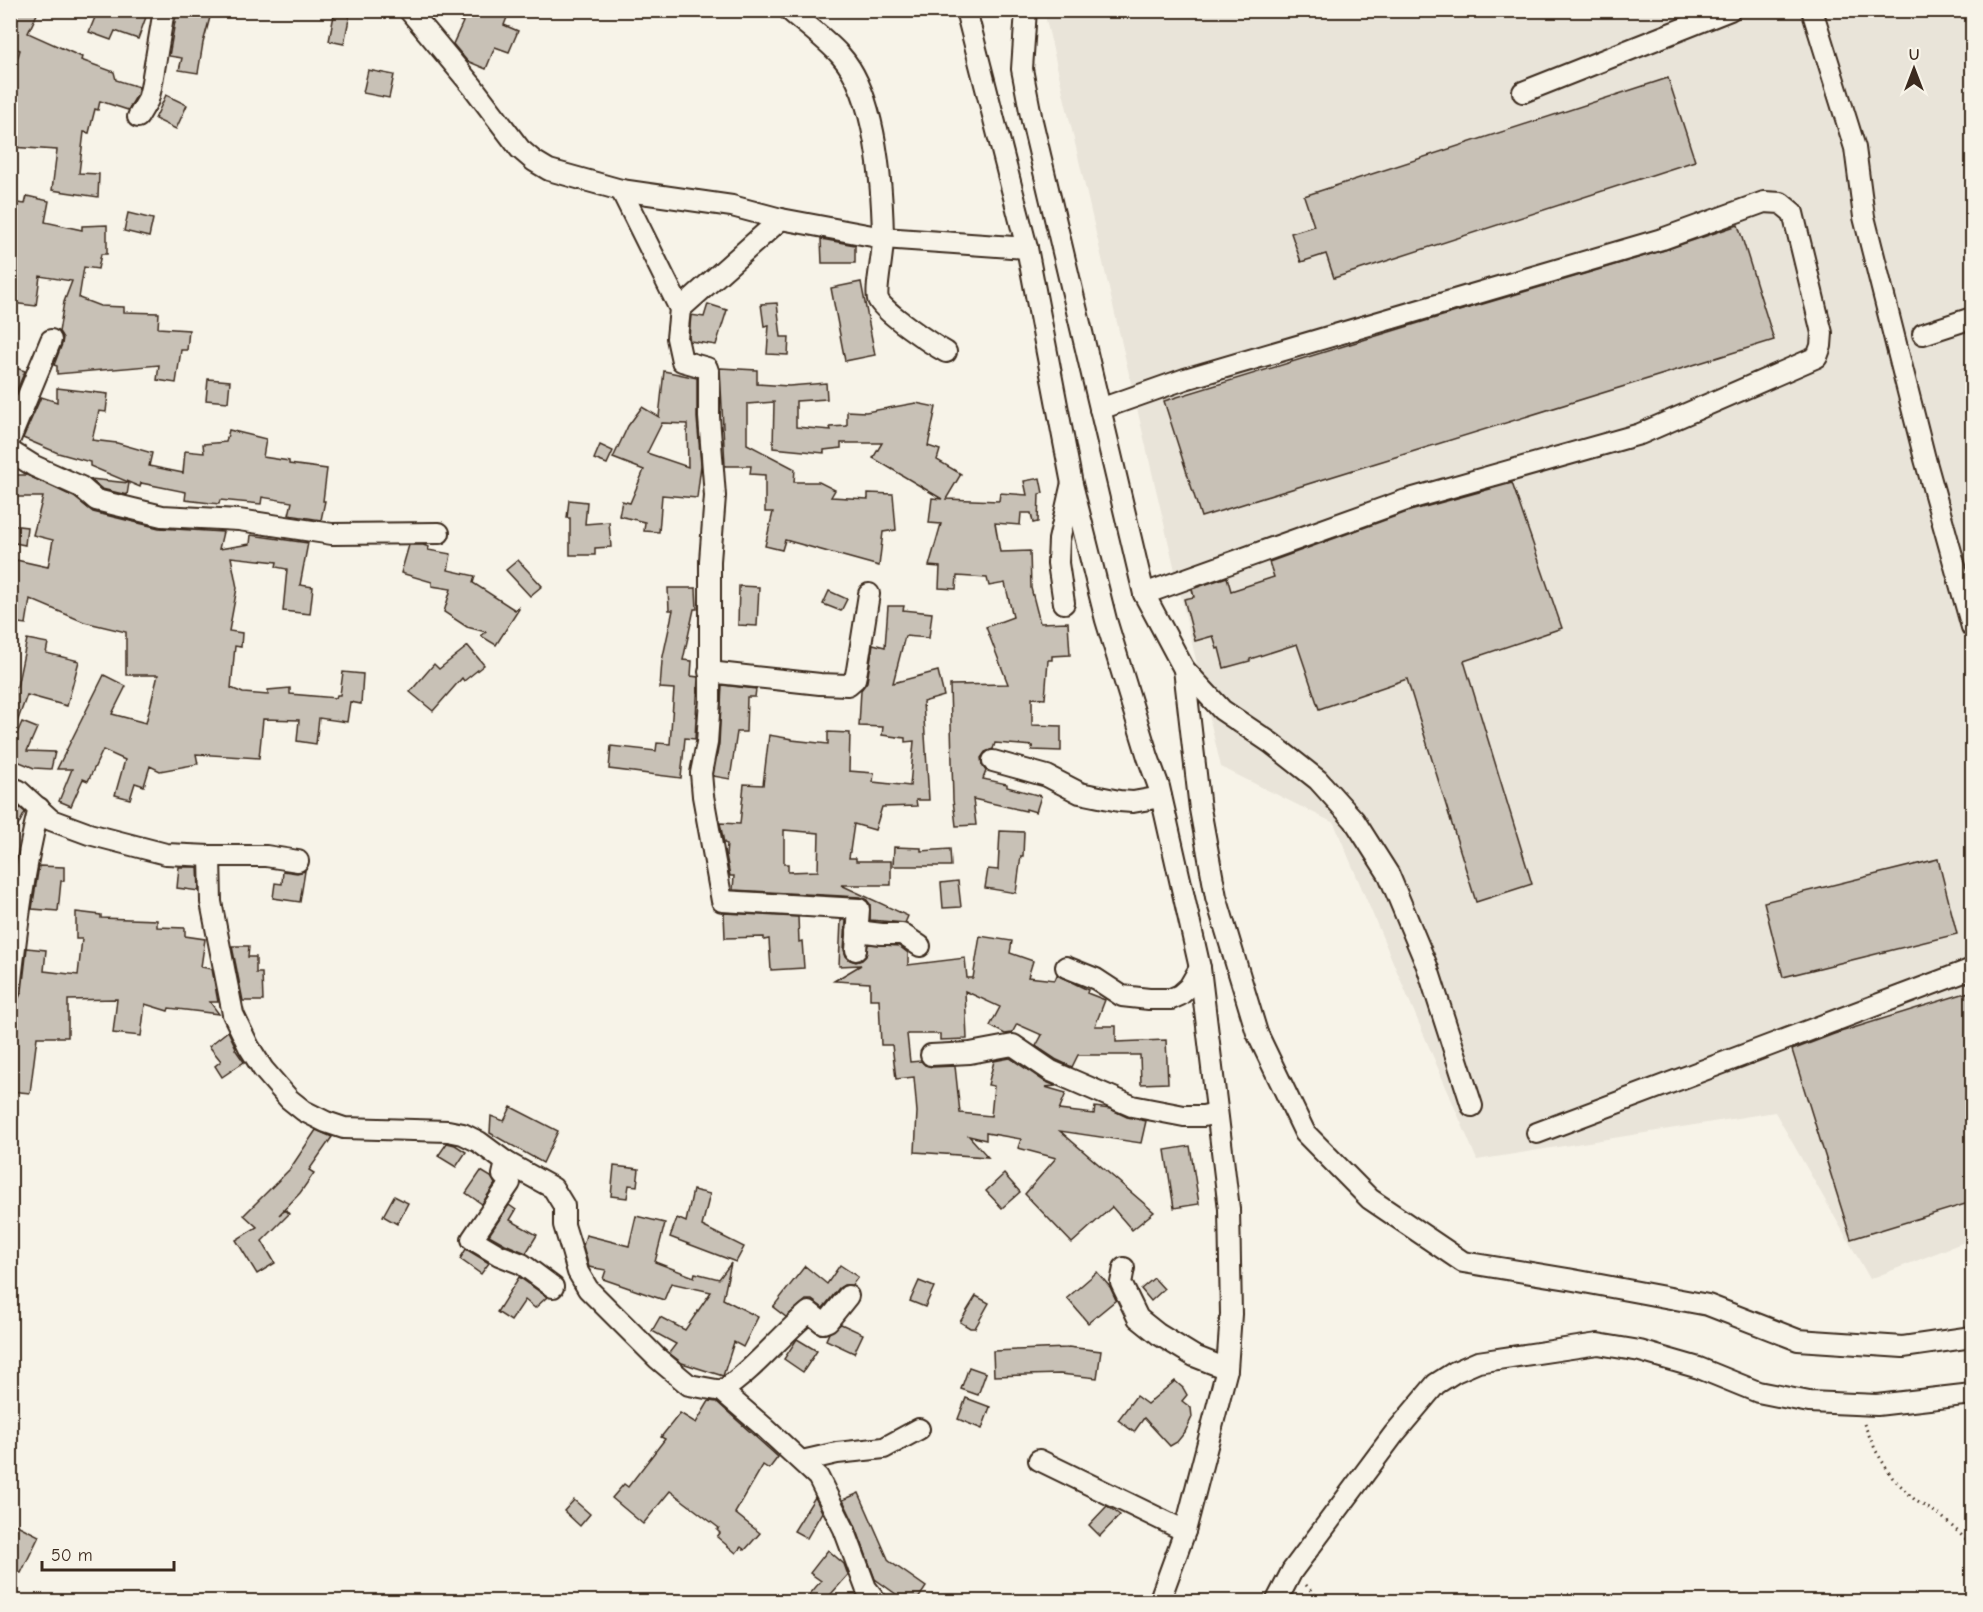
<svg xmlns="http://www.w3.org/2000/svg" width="1983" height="1612" font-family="'Comic Neue',sans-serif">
	<rect width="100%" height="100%" fill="#f7f3e8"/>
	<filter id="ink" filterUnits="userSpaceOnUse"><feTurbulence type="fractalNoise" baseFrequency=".0167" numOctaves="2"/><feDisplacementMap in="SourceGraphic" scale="12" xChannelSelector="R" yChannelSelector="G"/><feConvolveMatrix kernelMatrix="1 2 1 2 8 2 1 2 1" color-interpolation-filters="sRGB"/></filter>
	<g filter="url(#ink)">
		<path fill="#e9e4d9" d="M 1044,11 L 1972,11 L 1972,1239 L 1870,1279 L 1775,1112 L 1477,1160 L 1334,823 L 1221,767 Z"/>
		<g fill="#c8c1b6" stroke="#3b2a1e" stroke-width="1.5" fill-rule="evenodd">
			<path d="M 10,10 L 39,10 L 28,33 L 75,54 L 82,57 L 81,60 L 114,72 L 116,80 L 139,87 L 137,95 L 128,110 L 100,101 L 98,110 L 95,109 L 89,133 L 84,132 L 79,173 L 99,174 L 98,197 L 52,190 L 57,150 L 10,147 L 10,83 L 20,50 L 10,46 Z"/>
			<path d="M 98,10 L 125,10 L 146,17 L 138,39 L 115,31 L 111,40 L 89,32 Z"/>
			<path d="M 177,10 L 212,10 L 203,43 L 198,73 L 179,70 L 182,58 L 169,56 Z"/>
			<path d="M 335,10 L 350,14 L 344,44 L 329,41 Z"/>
			<path d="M 510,10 L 504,25 L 518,31 L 509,52 L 495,47 L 486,69 L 467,61 L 453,44 L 463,22 L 436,11 Z"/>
			<path d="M 368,70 L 394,75 L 389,98 L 363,93 Z"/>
			<path d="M 1668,78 L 1695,161 L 1334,278 L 1326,254 L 1301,262 L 1291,233 L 1314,226 L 1304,196 Z"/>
			<path d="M 166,95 L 187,105 L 176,129 L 155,119 Z"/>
			<path d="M 27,196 L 49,201 L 45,222 L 82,230 L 82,226 L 107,225 L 107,254 L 101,254 L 98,269 L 84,267 L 79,298 L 100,306 L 124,307 L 124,312 L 159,313 L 158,328 L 189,330 L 187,350 L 181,350 L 176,383 L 157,380 L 159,365 L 57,374 L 57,366 L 54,365 L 62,344 L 63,338 L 59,332 L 64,302 L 72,281 L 40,276 L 36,306 L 12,303 L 16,274 L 10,273 L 10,202 L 25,204 Z"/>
			<path d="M 128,213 L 153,219 L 149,237 L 124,231 Z"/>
			<path d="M 1738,225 L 1774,340 L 1201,517 L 1164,401 L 1422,322 L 1665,250 Z"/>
			<path d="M 821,239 L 855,245 L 855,263 L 822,263 Z"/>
			<path d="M 861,282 L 875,355 L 845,361 L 831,288 Z"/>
			<path d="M 777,303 L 781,337 L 789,337 L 788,355 L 767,354 L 769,325 L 764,326 L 761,304 Z"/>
			<path d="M 708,304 L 727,310 L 716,345 L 690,341 L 689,337 L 691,315 L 704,317 Z"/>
			<path d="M 10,366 L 25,371 L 10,406 Z"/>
			<path d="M 720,368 L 757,370 L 757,384 L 789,386 L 826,383 L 827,399 L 796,401 L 796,427 L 831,430 L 830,427 L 847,426 L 847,411 L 866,412 L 916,403 L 936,407 L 928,446 L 940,450 L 937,460 L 961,474 L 946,499 L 999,501 L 1000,493 L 1027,495 L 1024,481 L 1040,478 L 1043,493 L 1039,494 L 1038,522 L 1033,523 L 1031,513 L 1021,513 L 1020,525 L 995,523 L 1000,552 L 1030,551 L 1031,588 L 1040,623 L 1068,622 L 1070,655 L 1052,656 L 1052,660 L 1048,660 L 1045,699 L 1032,698 L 1032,725 L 1061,726 L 1061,751 L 1032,750 L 1033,746 L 995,743 L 993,749 L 985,752 L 981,758 L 982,765 L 986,771 L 983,779 L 1007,784 L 1007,787 L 1041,796 L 1036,812 L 1026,809 L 1026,811 L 973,799 L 976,825 L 956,826 L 953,800 L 950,685 L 1008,684 L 986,627 L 1013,617 L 1005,583 L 989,586 L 987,578 L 957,576 L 956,589 L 939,588 L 940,567 L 929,566 L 941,524 L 929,523 L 932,498 L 942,499 L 873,458 L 882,443 L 841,443 L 841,448 L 824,450 L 824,453 L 773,448 L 774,402 L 747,404 L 747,444 L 795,469 L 794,482 L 819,482 L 835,490 L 831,497 L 868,499 L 868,493 L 893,494 L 896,530 L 883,532 L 879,566 L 785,540 L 782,550 L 765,546 L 773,512 L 765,512 L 765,475 L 750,474 L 751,466 L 725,466 Z"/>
			<path d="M 664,371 L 697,378 L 697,418 L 701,465 L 697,498 L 662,495 L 659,532 L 644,531 L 645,522 L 619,516 L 622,501 L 630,503 L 644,470 L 613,458 L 628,426 L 642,407 L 659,417 ZM 662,423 L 687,424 L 688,467 L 647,453 Z"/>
			<path d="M 208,379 L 230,381 L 228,402 L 206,400 Z"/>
			<path d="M 57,388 L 108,394 L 106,412 L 99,411 L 92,440 L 117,443 L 152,453 L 149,466 L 183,473 L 185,451 L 204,453 L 203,444 L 226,442 L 229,430 L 266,439 L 263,457 L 289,461 L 289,464 L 327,469 L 323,501 L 325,501 L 321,520 L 289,515 L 292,502 L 262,497 L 261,504 L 220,500 L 219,504 L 185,500 L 186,492 L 141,483 L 140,487 L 90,466 L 90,462 L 58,453 L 23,438 L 41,397 L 57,402 Z"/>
			<path d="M 600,445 L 613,451 L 607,464 L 594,459 Z"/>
			<path d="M 10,475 L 27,475 L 74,497 L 93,512 L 159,528 L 223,532 L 219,549 L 250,544 L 251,535 L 308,543 L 300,585 L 313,587 L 310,614 L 283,611 L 287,569 L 276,567 L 277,562 L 231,557 L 237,588 L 229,631 L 242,633 L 241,647 L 235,646 L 231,688 L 243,693 L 268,695 L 268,690 L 290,688 L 290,694 L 336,698 L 337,695 L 340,695 L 343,672 L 363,674 L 361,704 L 350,702 L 347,722 L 319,718 L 316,744 L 297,741 L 299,720 L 263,719 L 259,758 L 196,754 L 198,764 L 160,771 L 150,766 L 144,786 L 135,783 L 130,799 L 115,795 L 125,760 L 103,750 L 88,781 L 83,779 L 71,806 L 59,801 L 72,769 L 57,769 L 104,675 L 126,686 L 112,714 L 146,723 L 158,675 L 126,675 L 126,632 L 84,622 L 30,599 L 26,624 L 10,622 L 10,584 L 16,560 L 48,567 L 53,540 L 33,535 L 43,497 L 10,497 Z"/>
			<path d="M 90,479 L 129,483 L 127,495 L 102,489 Z"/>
			<path d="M 1512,483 L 1562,628 L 1464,661 L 1532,884 L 1476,902 L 1407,679 L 1319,709 L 1297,644 L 1250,659 L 1250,661 L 1224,668 L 1219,648 L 1217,649 L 1213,636 L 1195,641 L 1184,599 L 1194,597 L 1192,589 L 1227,577 L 1231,591 L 1274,577 L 1269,562 L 1410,511 Z"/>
			<path d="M 569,500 L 587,502 L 585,524 L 609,522 L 611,547 L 595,548 L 595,555 L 570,555 L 570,518 L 567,518 Z"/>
			<path d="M 10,525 L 27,527 L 25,545 L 10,542 Z"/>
			<path d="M 409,545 L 423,545 L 429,547 L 428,550 L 451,554 L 448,570 L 475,576 L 473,583 L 515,610 L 518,607 L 519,609 L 496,645 L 481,636 L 486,632 L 467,627 L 444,612 L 451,589 L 432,586 L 432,582 L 401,573 Z"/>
			<path d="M 518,560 L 542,586 L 530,596 L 506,570 Z"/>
			<path d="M 739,586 L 759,587 L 757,626 L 738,625 Z"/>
			<path d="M 668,588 L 696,588 L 697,609 L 694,609 L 683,660 L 692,661 L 691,676 L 698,677 L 695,739 L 685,738 L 681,778 L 609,769 L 611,746 L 656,751 L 657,743 L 670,744 L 674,689 L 660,688 L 662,661 L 673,610 L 669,610 Z"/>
			<path d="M 829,591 L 847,599 L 841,611 L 823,604 Z"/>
			<path d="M 888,606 L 904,606 L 903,610 L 932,613 L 929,638 L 905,636 L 893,683 L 938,671 L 944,696 L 923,702 L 929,800 L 916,800 L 917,806 L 882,807 L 875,830 L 854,824 L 849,858 L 856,858 L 856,861 L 891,861 L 891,885 L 841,885 L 908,916 L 905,923 L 870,920 L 870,904 L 866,899 L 860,897 L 733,890 L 734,876 L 730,876 L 726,855 L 727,844 L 724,843 L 720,823 L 740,824 L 744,784 L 763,785 L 769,735 L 792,739 L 792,740 L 828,744 L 828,732 L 850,733 L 849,771 L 874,773 L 873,782 L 910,786 L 914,741 L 905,742 L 905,738 L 882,735 L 883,727 L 859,726 L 861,690 L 867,682 L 873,644 L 885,647 ZM 784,830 L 819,833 L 818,871 L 788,872 L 788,864 L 784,864 Z"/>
			<path d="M 27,639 L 48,643 L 46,653 L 79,661 L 67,706 L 27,695 L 12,736 L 10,686 L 17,687 Z"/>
			<path d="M 468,646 L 484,665 L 464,681 L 462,678 L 433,711 L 410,692 L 434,664 L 439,669 Z"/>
			<path d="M 722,685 L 756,689 L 755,697 L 747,697 L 746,732 L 737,732 L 730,779 L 713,776 L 719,744 Z"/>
			<path d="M 22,722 L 37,728 L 27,751 L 55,752 L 51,769 L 34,768 L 10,758 L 10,749 Z"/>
			<path d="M 10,800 L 25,812 L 10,842 Z"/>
			<path d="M 1000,831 L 1024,832 L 1023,856 L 1021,856 L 1016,893 L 985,888 L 988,869 L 998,870 Z"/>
			<path d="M 894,847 L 921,848 L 921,851 L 950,849 L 951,866 L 893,866 Z"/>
			<path d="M 1938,859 L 1957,934 L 1783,977 L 1764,902 Z"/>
			<path d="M 39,866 L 64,867 L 64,881 L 61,881 L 58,911 L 32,909 Z"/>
			<path d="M 179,867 L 198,867 L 199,891 L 177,888 Z"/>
			<path d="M 283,871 L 297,873 L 305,871 L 300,902 L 273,898 L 275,883 L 282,884 Z"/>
			<path d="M 958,881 L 961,907 L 943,908 L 941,883 Z"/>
			<path d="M 76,912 L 101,915 L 101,918 L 157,920 L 157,927 L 185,928 L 185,936 L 205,939 L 201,967 L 212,969 L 218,1002 L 210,1002 L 219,1014 L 169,1008 L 168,1011 L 145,1004 L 141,1036 L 113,1033 L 117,999 L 68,1000 L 68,1037 L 37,1037 L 30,1093 L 10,1091 L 10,1001 L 19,998 L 22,991 L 27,948 L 46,950 L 44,971 L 78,975 L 82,939 L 76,939 Z"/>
			<path d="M 724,913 L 798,917 L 799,942 L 802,941 L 804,968 L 771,970 L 769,939 L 764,940 L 764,937 L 725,938 Z"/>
			<path d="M 841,920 L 846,920 L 844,950 L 846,956 L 850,960 L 856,962 L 862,960 L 866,956 L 868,944 L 899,946 L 908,953 L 908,965 L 965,958 L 967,978 L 973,978 L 980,936 L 1012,941 L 1010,953 L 1033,961 L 1028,977 L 1055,980 L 1057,975 L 1088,990 L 1087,993 L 1105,1000 L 1095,1026 L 1116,1026 L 1116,1042 L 1166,1040 L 1168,1083 L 1141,1084 L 1140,1055 L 1078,1055 L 1072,1067 L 1057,1060 L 1036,1046 L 1042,1035 L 1017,1024 L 1012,1033 L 1005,1034 L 990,1026 L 1000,1007 L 965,991 L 967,1039 L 940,1040 L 940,1034 L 907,1034 L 910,1062 L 921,1061 L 925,1065 L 932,1067 L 955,1066 L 960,1113 L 991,1116 L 994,1086 L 988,1085 L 994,1061 L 1010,1058 L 1044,1081 L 1056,1086 L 1045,1087 L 1066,1093 L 1059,1110 L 1094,1114 L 1095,1107 L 1110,1109 L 1127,1117 L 1146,1121 L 1141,1143 L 1060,1131 L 1154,1212 L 1132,1230 L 1112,1207 L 1072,1243 L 1025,1194 L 1056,1158 L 1018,1148 L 1021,1139 L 986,1133 L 986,1140 L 969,1136 L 988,1157 L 915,1152 L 917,1112 L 914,1077 L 896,1079 L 892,1045 L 881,1045 L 879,999 L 870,999 L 870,983 L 834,981 L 861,965 L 839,966 Z"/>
			<path d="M 232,946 L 249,946 L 248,957 L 256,957 L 256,973 L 262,973 L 263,1001 L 243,1001 Z"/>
			<path d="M 1972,991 L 1972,1202 L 1851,1239 L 1792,1050 L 1834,1034 Z"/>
			<path d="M 228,1031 L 236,1048 L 235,1049 L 244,1062 L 222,1077 L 215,1066 L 221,1061 L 209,1046 Z"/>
			<path d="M 511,1107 L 558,1131 L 543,1163 L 490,1133 L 491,1116 L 504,1121 Z"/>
			<path d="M 316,1130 L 332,1137 L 309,1170 L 314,1173 L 300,1193 L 279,1215 L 286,1210 L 289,1214 L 262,1241 L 275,1263 L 257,1274 L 236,1240 L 257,1227 L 244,1215 L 290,1169 Z"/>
			<path d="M 447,1143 L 455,1145 L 466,1152 L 456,1167 L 438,1156 Z"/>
			<path d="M 1190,1146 L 1199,1204 L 1174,1208 L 1165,1150 Z"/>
			<path d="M 614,1166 L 639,1169 L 637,1186 L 629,1185 L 627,1198 L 611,1196 Z"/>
			<path d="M 481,1171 L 491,1177 L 495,1184 L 482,1204 L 466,1193 Z"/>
			<path d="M 1004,1174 L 1020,1192 L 1002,1208 L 986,1191 Z"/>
			<path d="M 693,1190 L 710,1194 L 702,1226 L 744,1247 L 736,1262 L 670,1237 L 677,1218 L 686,1222 Z"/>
			<path d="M 394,1196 L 408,1203 L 397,1224 L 383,1216 Z"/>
			<path d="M 509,1205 L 516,1210 L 510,1220 L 537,1235 L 526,1253 L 505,1244 L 489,1235 Z"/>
			<path d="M 636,1216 L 665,1223 L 655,1262 L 694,1277 L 695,1273 L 719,1279 L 731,1263 L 723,1299 L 758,1317 L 743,1347 L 734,1342 L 723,1376 L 682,1363 L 669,1353 L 676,1344 L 652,1331 L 660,1317 L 685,1330 L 711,1292 L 671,1283 L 664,1300 L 603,1279 L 606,1270 L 589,1267 L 583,1246 L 586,1235 L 629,1246 Z"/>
			<path d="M 466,1249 L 489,1263 L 481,1274 L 460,1259 Z"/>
			<path d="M 840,1265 L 858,1277 L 852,1285 L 844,1285 L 839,1288 L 823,1308 L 812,1300 L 806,1300 L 786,1317 L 773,1307 L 805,1266 L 827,1284 Z"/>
			<path d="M 1097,1272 L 1110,1287 L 1116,1300 L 1088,1323 L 1067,1298 Z"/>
			<path d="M 519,1277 L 547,1297 L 535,1308 L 525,1300 L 511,1321 L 497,1312 Z"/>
			<path d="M 1154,1278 L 1164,1289 L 1151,1301 L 1141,1289 Z"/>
			<path d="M 919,1281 L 934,1287 L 925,1307 L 910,1301 Z"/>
			<path d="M 976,1296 L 989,1303 L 975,1328 L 970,1328 L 960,1322 Z"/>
			<path d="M 841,1324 L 863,1334 L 854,1353 L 826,1340 L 829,1333 Z"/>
			<path d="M 797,1339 L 817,1351 L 803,1372 L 784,1359 Z"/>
			<path d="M 1068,1347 L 1101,1351 L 1097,1378 L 1060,1374 L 994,1376 L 993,1351 L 1067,1348 Z"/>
			<path d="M 969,1367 L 986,1373 L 978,1395 L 961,1389 Z"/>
			<path d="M 1175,1381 L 1183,1388 L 1187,1395 L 1182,1401 L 1191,1408 L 1192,1417 L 1185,1432 L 1177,1442 L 1170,1446 L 1144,1418 L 1134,1432 L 1118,1420 L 1136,1396 L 1147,1404 Z"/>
			<path d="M 966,1398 L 990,1407 L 982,1429 L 958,1419 Z"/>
			<path d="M 709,1401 L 717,1402 L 778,1457 L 769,1469 L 763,1465 L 735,1513 L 760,1533 L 745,1550 L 741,1547 L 736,1553 L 717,1537 L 720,1533 L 717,1530 L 719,1528 L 670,1491 L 643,1524 L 612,1498 L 624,1484 L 628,1487 L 665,1439 L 661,1437 L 680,1413 L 696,1423 Z"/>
			<path d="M 859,1493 L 889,1561 L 926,1587 L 916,1602 L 907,1602 L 875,1579 L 855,1525 L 843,1500 Z"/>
			<path d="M 815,1497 L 822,1512 L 807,1538 L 794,1531 Z"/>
			<path d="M 574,1500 L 590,1514 L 580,1526 L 564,1511 Z"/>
			<path d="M 1107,1506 L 1120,1515 L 1100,1536 L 1089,1525 Z"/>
			<path d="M 15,1524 L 39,1536 L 21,1573 L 10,1568 L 10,1533 Z"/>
			<path d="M 828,1550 L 844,1564 L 848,1575 L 824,1602 L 803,1602 L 821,1581 L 810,1573 Z"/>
		</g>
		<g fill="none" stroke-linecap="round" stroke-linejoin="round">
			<g stroke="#3b2a1e" stroke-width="24">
				<g id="minor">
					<path d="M 409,10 L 473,87 L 520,149 L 534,161 L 549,170 L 621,190 L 732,206 L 781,219 L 883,238 L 1027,248"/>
					<path d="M 789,10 C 806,25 826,39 841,56 C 876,95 882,185 883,236 C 884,251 875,289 878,299 C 882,311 933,345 946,352"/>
					<path d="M 966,10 L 1027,248 L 1072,484 L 1106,620 L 1148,757 L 1159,787 L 1200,968 L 1229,1209 L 1231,1314 L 1227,1369 L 1185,1531 L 1159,1602"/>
					<path d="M 1026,10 L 1022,69 L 1032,121 L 1144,594 L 1184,669 L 1222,710 L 1271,743 L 1318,780 L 1354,820 L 1389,875 L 1427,966 L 1472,1106"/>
					<path d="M 1812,10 L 1855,148 L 1864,217 L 1925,459 L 1972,627"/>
					<path d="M 1523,92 L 1730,10"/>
					<path d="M 138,117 L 148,100 L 151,88 L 164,10"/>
					<path d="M 621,190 L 680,309 L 677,338 L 682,361 L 707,368 L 709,374 L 709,417 L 715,496 L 710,561 L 710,699 L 707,743 L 701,773 L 703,796 L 722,901 L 859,909 L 856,950"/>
					<path d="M 680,309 L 781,219"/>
					<path d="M 1923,334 L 1972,318"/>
					<path d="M 1100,409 L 1185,379 L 1662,239 L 1764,202 L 1781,203 L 1793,213 L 1822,333 L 1821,346 L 1817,357 L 1640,434 L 1406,500 L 1144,594"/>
					<path d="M 10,439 L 51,340"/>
					<path d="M 10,451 L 34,466 L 81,487 L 96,500 L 162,516 L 239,520 L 332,534 L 439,533"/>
					<path d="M 1064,603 L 1058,563 L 1059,540 L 1071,487"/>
					<path d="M 1184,669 L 1200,809 L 1216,897 L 1257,1033 L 1305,1133 L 1370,1199 L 1463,1262 L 1568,1279 L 1708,1305 L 1798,1340 L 1903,1347 L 1972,1337"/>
					<path d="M 709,672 L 820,684 L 848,685 L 855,679 L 857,670 L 869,594"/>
					<path d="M 993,761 L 1047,776 L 1080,793 L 1119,801 L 1133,802 L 1161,797"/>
					<path d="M 10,787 L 18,790 L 51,820 L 89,834 L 166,854 L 210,856 L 266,856 L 298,861"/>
					<path d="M 210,856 L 211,902 L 233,1014 L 249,1047 L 263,1069 L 289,1099 L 304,1111 L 326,1122 L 344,1128 L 448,1131 L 463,1134 L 479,1142 L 506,1162 L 553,1188 L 564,1206 L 564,1225 L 572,1251 L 578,1272 L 588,1289 L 657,1358 L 689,1385 L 722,1391 L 764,1427 L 818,1477 L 844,1529 L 866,1588 L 877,1602"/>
					<path d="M 857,931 L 882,934 L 902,934 L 920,946"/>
					<path d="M 1066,967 L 1096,979 L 1122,996 L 1149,999 L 1171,999 L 1180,995 L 1189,987 L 1200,968"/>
					<path d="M 10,989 C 17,928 24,868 39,808"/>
					<path d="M 931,1055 L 970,1053 L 1013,1045 L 1051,1071 L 1132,1106 L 1184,1116 L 1203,1116 L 1217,1113"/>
					<path d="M 1537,1133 L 1972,969"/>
					<path d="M 506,1162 L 503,1175 L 510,1183 L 472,1239 L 499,1255 L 522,1264 L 553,1287"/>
					<path d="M 1124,1268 L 1121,1283 L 1138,1318 L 1158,1334 L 1194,1356 L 1227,1369"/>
					<path d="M 722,1391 C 755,1369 779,1337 809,1312 L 823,1323 L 828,1321 L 848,1296"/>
					<path d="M 1039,1460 L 1185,1531"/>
					<path d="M 802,1461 L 837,1453 L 884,1448 L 919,1429"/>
					<path d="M 1276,1602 L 1292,1571 L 1394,1434 L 1436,1384 L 1455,1372 L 1478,1362 L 1598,1344 L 1640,1351 L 1699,1368 L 1758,1392 L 1809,1402 L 1877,1405 L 1972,1394"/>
				</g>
			</g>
			<g stroke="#3b2a1e" stroke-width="3" stroke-dasharray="1.5 4.5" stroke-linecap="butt">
				<path d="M 1864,1424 L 1876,1451 L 1892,1477 L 1916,1501 L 1940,1515 L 1972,1545"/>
				<path d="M 1306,1585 L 1321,1602"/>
			</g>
			<use href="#minor" stroke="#f7f3e8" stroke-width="20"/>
		</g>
	</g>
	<rect width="1983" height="1612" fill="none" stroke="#f7f3e8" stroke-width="36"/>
	<rect x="18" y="18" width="1947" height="1576" fill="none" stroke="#3b2a1e" stroke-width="2" filter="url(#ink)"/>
	<g transform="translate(1914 69)" stroke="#f7f3e8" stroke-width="4.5" paint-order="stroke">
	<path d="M0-4.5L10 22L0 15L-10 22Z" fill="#3b2a1e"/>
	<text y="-9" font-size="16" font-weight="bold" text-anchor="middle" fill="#3b2a1e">U</text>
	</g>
	<path d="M42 1561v9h132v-9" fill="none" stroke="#3b2a1e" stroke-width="3"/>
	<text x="51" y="1561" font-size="18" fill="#3b2a1e" stroke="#f7f3e8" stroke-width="4.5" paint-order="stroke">50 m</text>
</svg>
